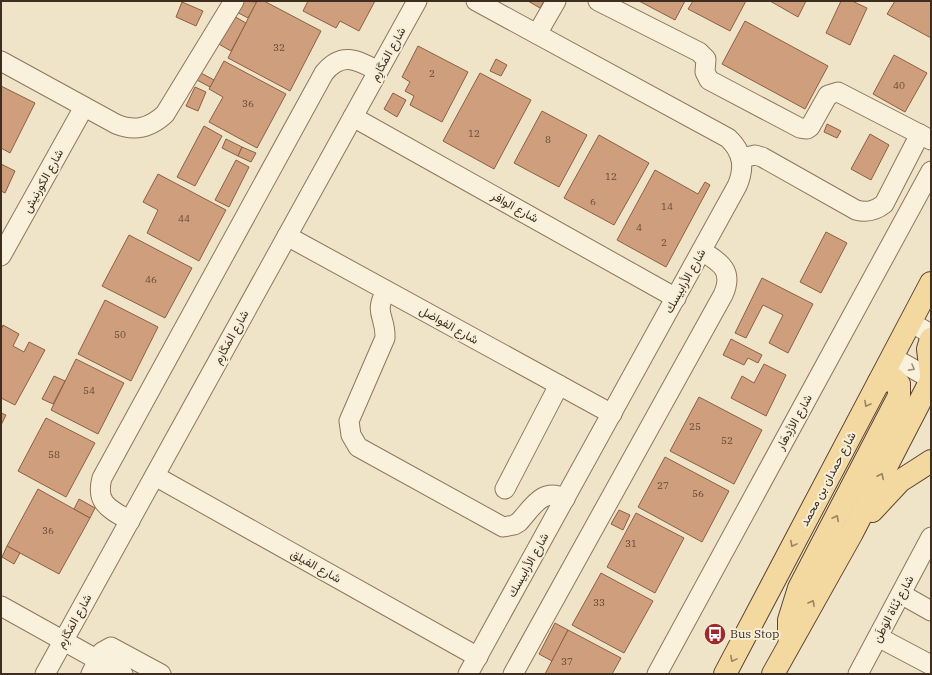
<svg xmlns="http://www.w3.org/2000/svg" width="932" height="675" font-family="'IBM Plex Serif',Vazirmatn,serif">
	<rect width="100%" height="100%" fill="#f0e4c8"/>
	<g fill="#cf9f7d" stroke="#8d5f41">
		<path d="M 240,1 L 257,2 L 248,18 L 235,11 Z"/>
		<path d="M 257,1 L 264,1 L 321,31 L 290,91 L 228,58 Z"/>
		<path d="M 308,1 L 375,1 L 359,31 L 340,21 L 336,28 L 303,11 Z"/>
		<path d="M 528,1 L 544,1 L 540,8 Z"/>
		<path d="M 639,1 L 685,1 L 675,20 Z"/>
		<path d="M 693,1 L 746,1 L 730,31 L 688,9 Z"/>
		<path d="M 770,1 L 806,1 L 798,17 Z"/>
		<path d="M 852,1 L 867,8 L 850,45 L 826,33 L 841,1 Z"/>
		<path d="M 895,1 L 931,1 L 931,38 L 887,14 Z"/>
		<path d="M 182,2 L 203,11 L 196,26 L 176,17 Z"/>
		<path d="M 232,15 L 246,23 L 231,51 L 217,43 Z"/>
		<path d="M 745,21 L 828,66 L 805,109 L 722,64 Z"/>
		<path d="M 418,46 L 468,72 L 442,122 L 410,105 L 414,96 L 405,91 L 410,82 L 402,77 Z"/>
		<path d="M 894,55 L 927,73 L 905,112 L 873,94 Z"/>
		<path d="M 496,59 L 507,65 L 501,76 L 490,71 Z"/>
		<path d="M 224,61 L 286,94 L 257,148 L 209,122 L 223,97 L 209,89 Z"/>
		<path d="M 201,73 L 214,80 L 210,87 L 197,80 Z"/>
		<path d="M 480,73 L 531,100 L 494,169 L 443,141 Z"/>
		<path d="M 1,86 L 35,103 L 10,153 L 1,148 Z"/>
		<path d="M 195,87 L 206,92 L 198,111 L 186,106 Z"/>
		<path d="M 393,93 L 406,100 L 397,117 L 384,109 Z"/>
		<path d="M 542,111 L 587,135 L 559,187 L 514,163 Z"/>
		<path d="M 827,124 L 841,131 L 837,138 L 824,132 Z"/>
		<path d="M 204,126 L 222,136 L 195,186 L 177,177 Z"/>
		<path d="M 870,134 L 889,145 L 871,180 L 851,169 Z"/>
		<path d="M 599,135 L 649,163 L 614,225 L 564,198 Z"/>
		<path d="M 226,139 L 242,147 L 238,156 L 222,148 Z"/>
		<path d="M 242,147 L 256,153 L 251,162 L 238,156 Z"/>
		<path d="M 236,160 L 249,167 L 229,207 L 215,200 Z"/>
		<path d="M 1,164 L 15,171 L 5,193 L 1,191 Z"/>
		<path d="M 655,170 L 698,194 L 705,182 L 710,185 L 666,267 L 617,240 Z"/>
		<path d="M 158,174 L 226,210 L 199,261 L 147,233 L 158,210 L 143,202 Z"/>
		<path d="M 826,232 L 847,243 L 821,293 L 800,282 Z"/>
		<path d="M 129,235 L 192,268 L 165,318 L 102,286 Z"/>
		<path d="M 762,278 L 813,304 L 788,353 L 769,343 L 783,315 L 763,305 L 746,338 L 735,333 Z"/>
		<path d="M 105,300 L 158,327 L 131,381 L 78,354 Z"/>
		<path d="M 3,325 L 19,334 L 13,346 L 24,352 L 29,342 L 45,350 L 15,405 L 1,398 L 1,330 Z"/>
		<path d="M 731,339 L 762,355 L 758,363 L 748,358 L 744,365 L 723,355 Z"/>
		<path d="M 76,359 L 124,383 L 98,434 L 51,410 Z"/>
		<path d="M 764,364 L 786,375 L 766,416 L 731,398 L 742,376 L 754,383 Z"/>
		<path d="M 54,376 L 65,381 L 53,404 L 42,399 Z"/>
		<path d="M 699,397 L 762,430 L 734,484 L 670,451 Z"/>
		<path d="M 1,413 L 6,415 L 1,425 Z"/>
		<path d="M 46,418 L 95,443 L 66,497 L 18,471 Z"/>
		<path d="M 665,457 L 729,491 L 702,542 L 638,507 Z"/>
		<path d="M 38,489 L 90,518 L 59,574 L 7,546 Z"/>
		<path d="M 79,499 L 95,508 L 90,518 L 74,509 Z"/>
		<path d="M 619,510 L 630,515 L 623,530 L 611,524 Z"/>
		<path d="M 636,513 L 684,538 L 655,593 L 607,567 Z"/>
		<path d="M 7,546 L 20,553 L 14,564 L 2,557 Z"/>
		<path d="M 601,573 L 653,601 L 624,653 L 572,625 Z"/>
		<path d="M 555,623 L 568,630 L 552,661 L 539,654 Z"/>
		<path d="M 568,630 L 621,658 L 612,674 L 545,674 Z"/>
	</g>
	<g fill="none" stroke-linecap="round" stroke-linejoin="round">
		<g stroke="#8d765c" stroke-width="21">
			<g id="minor">
				<path d="M 598,1 L 699,52 L 706,59 L 705,72 L 709,80 L 800,128 L 807,129 L 810,127 L 828,95 L 838,92 L 931,140"/>
				<path d="M 537,34 L 556,1"/>
				<path d="M 1,61 L 116,124 C 135,132 150,128 165,114 L 234,1"/>
				<path d="M 353,117 L 676,298"/>
				<path d="M 742,158 L 755,155 L 762,157 L 856,210 C 867,213 875,211 884,204 L 920,134"/>
				<path d="M 287,236 L 612,414"/>
				<path d="M 1,256 L 84,107"/>
				<path d="M 386,291 C 373,314 386,316 385,338 L 349,421 L 351,435 L 358,447 L 503,527 L 514,525 L 519,522 C 532,508 543,486 565,499"/>
				<path d="M 910,322 L 931,334"/>
				<path d="M 892,357 L 931,379"/>
				<path d="M 155,476 L 478,657"/>
				<path d="M 505,489 L 559,385"/>
				<path d="M 130,521 C 110,509 95,504 102,478 L 324,73 C 342,51 357,60 378,71"/>
				<path d="M 901,594 L 931,611"/>
				<path d="M 1,606 L 123,674"/>
				<path d="M 878,637 L 931,665"/>
				<path d="M 45,674 L 417,1"/>
				<path d="M 91,674 L 102,652 L 111,647 L 161,674"/>
				<path d="M 468,674 L 737,186 C 745,168 743,152 728,138 L 476,1"/>
				<path d="M 513,674 L 723,295 C 734,271 721,263 702,251"/>
				<path d="M 657,674 L 931,171"/>
				<path d="M 858,674 L 931,537"/>
			</g>
		</g>
		<g stroke="#5b4430" stroke-width="24">
			<g id="major">
				<path d="M 931,339 L 928,349 L 931,375"/>
				<path d="M 872,511 L 900,481 L 931,461"/>
				<path d="M 789,637 L 789,620 L 799,588 L 899,396 L 899,384 L 894,379 L 879,382"/>
				<path d="M 725,674 L 931,283"/>
				<path d="M 773,674 L 852,533 L 931,380"/>
			</g>
		</g>
		<use href="#minor" stroke="#faf1dc" stroke-width="19"/>
		<use href="#major" stroke="#f3d9a0" stroke-width="22"/>
	</g>
	<defs><path id="oneway-chevron" d="M-2-3.5L2.5 0L-2 3.5" fill="none" stroke-width="1.6" stroke-linecap="round" stroke-linejoin="round"/></defs>
	<use stroke="#9c907e" href="#oneway-chevron" transform="translate(912 368) rotate(29)"/>
	<g stroke="#988460">
		<use href="#oneway-chevron" transform="translate(867 404) rotate(118)"/>
		<use href="#oneway-chevron" transform="translate(881 476) rotate(-63)"/>
		<use href="#oneway-chevron" transform="translate(836 518) rotate(-63)"/>
		<use href="#oneway-chevron" transform="translate(793 544) rotate(118)"/>
		<use href="#oneway-chevron" transform="translate(812 603) rotate(-61)"/>
		<use href="#oneway-chevron" transform="translate(733 659) rotate(118)"/>
	</g>
	<defs>
		<g id="bus-disc" transform="scale(1.15)"><circle r="9.5" fill="#9e2a2b" stroke="#f7eed8"/><path d="M-5-6H5V4H4V6H2V4H-2V6H-4V4H-5ZM-3.5-4V0h7V-4ZM-3.5 1.2v1.5H-2V1.2ZM2 1.2v1.5H3.5V1.2Z" fill="#fff"/></g>
	</defs>
	<g fill-rule="evenodd">
		<use href="#bus-disc" x="715" y="634"/>
	</g>
	<g text-anchor="middle" stroke-width="4" stroke-linejoin="round" paint-order="stroke">
		<g font-size="10" fill="#624a37">
			<text x="279" y="51">32</text>
			<text x="432" y="77">2</text>
			<text x="899" y="89">40</text>
			<text x="248" y="107">36</text>
			<text x="474" y="137">12</text>
			<text x="548" y="143">8</text>
			<text x="611" y="180">12</text>
			<text x="593" y="205">6</text>
			<text x="667" y="210">14</text>
			<text x="184" y="222">44</text>
			<text x="639" y="231">4</text>
			<text x="664" y="246">2</text>
			<text x="151" y="283">46</text>
			<text x="120" y="338">50</text>
			<text x="89" y="394">54</text>
			<text x="695" y="430">25</text>
			<text x="727" y="444">52</text>
			<text x="54" y="458">58</text>
			<text x="663" y="489">27</text>
			<text x="698" y="497">56</text>
			<text x="48" y="534">36</text>
			<text x="631" y="547">31</text>
			<text x="599" y="606">33</text>
			<text x="567" y="665">37</text>
		</g>
		<g font-size="12" fill="#3d2e20" stroke="#f7eed8">
			<text transform="translate(388 54) rotate(-61)" y="4">شارع المَكَارِم</text>
			<text transform="translate(43 181) rotate(-61)" y="4">شارع الكورنيش</text>
			<text transform="translate(515 207) rotate(29)" y="4">شارع الوافر</text>
			<text transform="translate(685 281) rotate(-61)" y="4">شارع الأرابيسك</text>
			<text transform="translate(449 325) rotate(29)" y="4">شارع الفواضل</text>
			<text transform="translate(231 337) rotate(-61)" y="4">شارع المَكَارِم</text>
			<text transform="translate(794 422) rotate(-61)" y="4">شارع الازْدِهَار</text>
			<text transform="translate(828 479) rotate(-62)" y="4">شارع حمدان بن محمد</text>
			<text transform="translate(528 565) rotate(-61)" y="4">شارع الأرابيسك</text>
			<text transform="translate(316 566) rotate(29)" y="4">شارع الفيلق</text>
			<text transform="translate(893 609) rotate(-62)" y="4">شارع بُنَاة الوَطَن</text>
			<text transform="translate(74 621) rotate(-61)" y="4">شارع المَكَارِم</text>
		</g>
		<g font-size="12" fill="#3d2e20" stroke="#f7eed8" text-anchor="start">
			<text x="730" y="638">Bus Stop</text>
		</g>
	</g>
	<rect width="932" height="675" fill="none" stroke="#3d2e20" stroke-width="4"/>
</svg>
